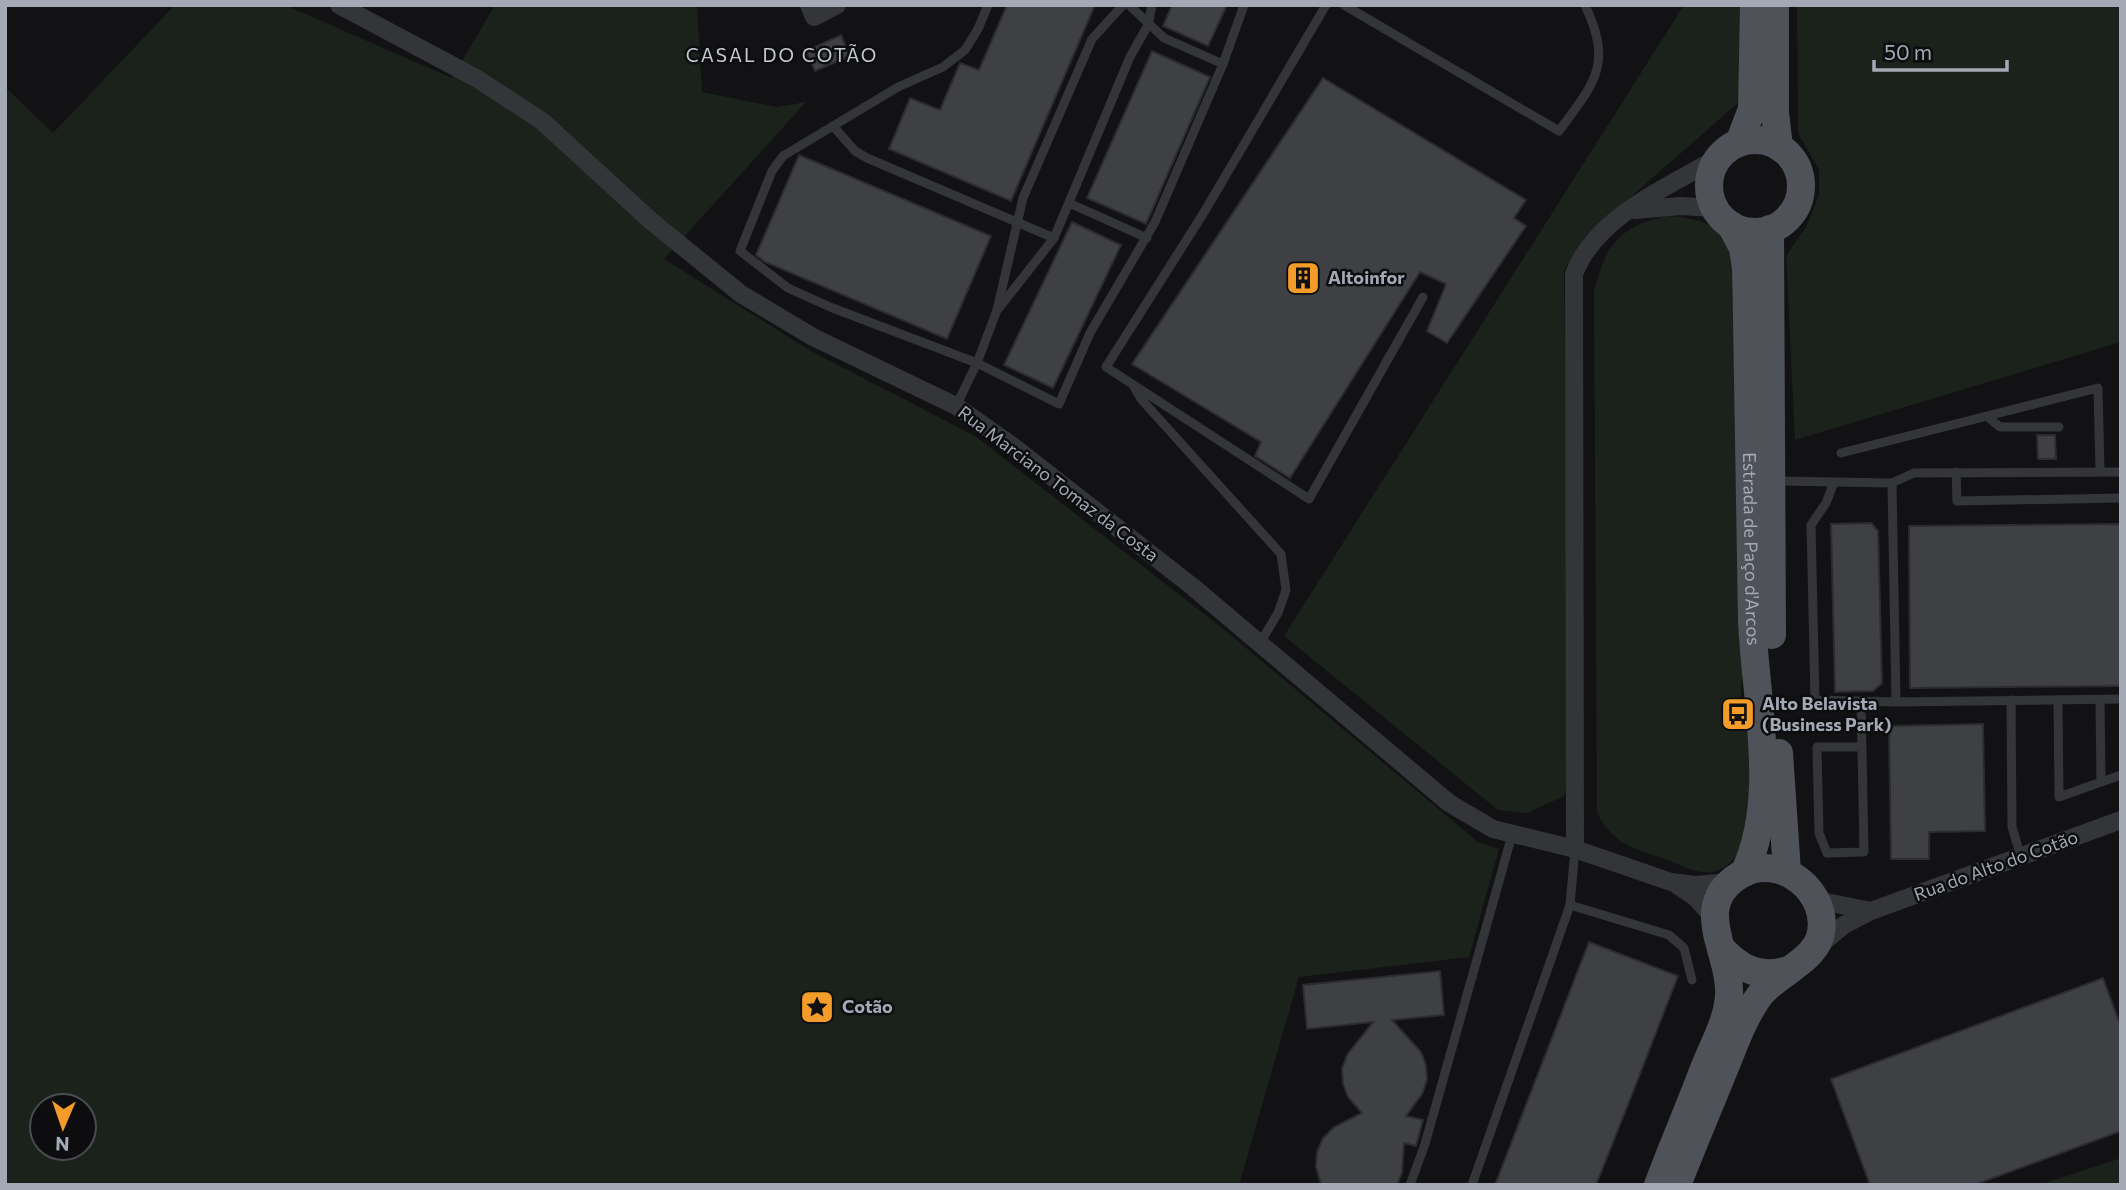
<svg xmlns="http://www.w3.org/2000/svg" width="2126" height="1190" font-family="Commissioner,sans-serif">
	<rect width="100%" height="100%" fill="#121214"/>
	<g fill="#1a221b" fill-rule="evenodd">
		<path d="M 175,5 L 285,5 L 452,78 L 495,5 L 697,5 L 702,92 L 777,107 L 806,102 L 664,259 L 811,351 L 975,436 L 1221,627 L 1478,842 L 1499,849 L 1469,957 L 1299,977 L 1239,1185 L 5,1185 L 5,87 L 53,133 ZM 42,1106 L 84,1106 L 84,1148 L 42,1148 Z"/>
		<path d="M 1684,5 L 1745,5 L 1739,102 L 1584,238 L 1564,270 L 1569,776 L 1564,796 L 1527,813 L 1498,810 L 1284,636 Z"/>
		<path d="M 1797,5 L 2121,5 L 2121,342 L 1795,440 L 1786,256 L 1806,227 L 1819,195 L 1819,169 L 1798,133 Z"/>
		<path d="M 1666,216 C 1693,217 1712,222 1732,241 L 1744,663 C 1743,676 1740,692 1741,706 C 1743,716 1747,727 1749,737 C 1754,772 1759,864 1712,872 C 1697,874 1683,866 1670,861 C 1636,848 1615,847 1597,813 L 1594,291 C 1607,244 1617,228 1666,216 Z"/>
		<path d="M 2121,1158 L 2121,1185 L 2039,1185 Z"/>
	</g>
	<g fill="#3e4044" stroke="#2c2c30" stroke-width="2">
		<path d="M 1007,5 L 1095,5 L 1011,201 L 889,149 L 910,98 L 940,110 L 960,63 L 979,70 Z"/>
		<path d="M 1172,5 L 1227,5 L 1208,46 L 1163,26 Z"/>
		<path d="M 841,35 L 850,56 L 815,71 L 806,51 Z"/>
		<path d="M 1152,51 L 1210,77 L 1146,224 L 1087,198 Z"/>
		<path d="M 1323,78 L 1526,200 L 1514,218 L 1526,226 L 1447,343 L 1427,331 L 1446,284 L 1420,272 L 1290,478 L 1255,456 L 1261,442 L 1132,364 Z"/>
		<path d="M 799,155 L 991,236 L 947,339 L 765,262 L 756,255 Z"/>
		<path d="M 1072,222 L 1121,245 L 1053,388 L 1004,365 Z"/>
		<path d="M 2037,435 L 2055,435 L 2056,459 L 2038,459 Z"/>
		<path d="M 1871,523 L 1878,531 L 1882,683 L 1873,691 L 1835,692 L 1831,524 Z"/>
		<path d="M 2121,524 L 2121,686 L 1910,688 L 1909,526 Z"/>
		<path d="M 1983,724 L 1985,831 L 1929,832 L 1929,859 L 1891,859 L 1889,726 Z"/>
		<path d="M 1589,942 L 1678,976 L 1633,1092 L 1596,1185 L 1495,1185 Z"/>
		<path d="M 1440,971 L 1444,1015 L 1392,1020 L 1421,1052 L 1426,1065 L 1427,1080 L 1422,1094 L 1406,1116 L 1423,1120 L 1416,1146 L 1404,1143 L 1402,1173 L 1397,1185 L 1321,1185 L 1316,1167 L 1317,1152 L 1323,1138 L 1334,1127 L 1362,1113 L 1348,1097 L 1343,1084 L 1342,1069 L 1347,1055 L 1373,1022 L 1307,1029 L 1303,985 Z"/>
		<path d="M 2103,978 L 2121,1027 L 2121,1131 L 1974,1185 L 1870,1185 L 1831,1079 Z"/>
	</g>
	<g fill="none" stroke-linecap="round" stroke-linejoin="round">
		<g stroke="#333539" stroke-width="9">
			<path d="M 988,5 L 978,29 L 965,50 L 943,67 L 898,87 L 783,156 L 772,171 L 740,251 L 788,288 L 830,307 L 977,363 L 1059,404 L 1090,333 L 1155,222 L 1223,64 L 1164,38 L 1129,5"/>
			<path d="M 1326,5 L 1203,214 L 1106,367 L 1309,499 L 1423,297"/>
			<path d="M 1344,5 L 1559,131 C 1595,82 1613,65 1585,5"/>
			<path d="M 1223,64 L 1244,5"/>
			<path d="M 833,126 L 855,151 L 867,158 L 1054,238 L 1130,57 L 1148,25 L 1152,5"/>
			<path d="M 1069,203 L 1147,238"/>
			<path d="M 999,308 L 1054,238"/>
			<path d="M 1133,385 L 1141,399 L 1281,554 L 1286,590 L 1278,613 L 1260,643"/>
			<path d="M 956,406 L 977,363 L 997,310 L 1023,198 L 1092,39 L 1123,5"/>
			<path d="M 1989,418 L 2000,427 L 2059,427"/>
			<path d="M 1841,453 L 2098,388 L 2100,470"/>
			<path d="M 1956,472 L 1957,501 L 2121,498"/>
			<path d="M 1775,481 L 1892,483 L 1914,473 L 2121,472"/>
			<path d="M 1834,482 L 1826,503 L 1811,525 L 1815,700 L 1896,702"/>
			<path d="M 1892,483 L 1896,702 L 2121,699"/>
			<path d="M 2011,700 L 2012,827 L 2021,857"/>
			<path d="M 2058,700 L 2059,797 L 2121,775"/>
			<path d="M 2100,700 L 2101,782"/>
			<path d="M 1861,701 L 1864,852 L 1827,853 L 1819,833 L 1817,747 L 1862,747"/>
			<path d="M 1570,905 L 1669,935 L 1684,948 L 1692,980"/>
			<path d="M 1410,1185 L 1425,1144 L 1512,835"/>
			<path d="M 1472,1185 L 1570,905 L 1575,849"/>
		</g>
		<g stroke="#333539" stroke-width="18">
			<path d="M 339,5 L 476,78 L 542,121 L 651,221 L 741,294 L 813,337 L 956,406 L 1010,444 L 1193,587 L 1449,803 L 1493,829 L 1575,849 L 1671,882 L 1695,885 L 1730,882"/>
			<path d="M 809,5 L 814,17 L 837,5"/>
			<path d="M 1635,210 L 1680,206 L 1715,208"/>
			<path d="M 1575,849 L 1574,274 C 1596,216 1668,187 1719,157"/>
			<path d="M 1677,885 L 1695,897 L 1714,918"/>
			<path d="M 1816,900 L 1871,911"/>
			<path d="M 1816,948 L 1844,925 L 1871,911 L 2121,820"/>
		</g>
		<g stroke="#4f5258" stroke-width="28">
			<path d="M 1775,5 L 1775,113 L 1779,147"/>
			<circle cx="1755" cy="186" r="46"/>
			<path d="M 1739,143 L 1752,109 L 1754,5"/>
			<path id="s1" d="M 1731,225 L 1743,248 L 1746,268 C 1749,385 1749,502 1752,620 C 1755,699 1780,800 1744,873"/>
			<path d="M 1770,229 L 1772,635"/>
			<path d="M 1779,753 L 1787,872"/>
			<path d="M 1721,948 C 1740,969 1760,979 1788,970"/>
			<path d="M 1658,1185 C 1673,1145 1690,1106 1705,1066 C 1714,1044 1727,1021 1729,996 C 1732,953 1689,906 1740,875 C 1780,851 1832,893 1820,937 C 1812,962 1777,974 1760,995 C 1743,1018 1734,1046 1723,1072 C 1708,1109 1692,1147 1677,1185"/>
		</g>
	</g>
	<defs>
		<g id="building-square" transform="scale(1.75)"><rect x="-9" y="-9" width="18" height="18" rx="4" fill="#f49c2a" stroke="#0d0d0f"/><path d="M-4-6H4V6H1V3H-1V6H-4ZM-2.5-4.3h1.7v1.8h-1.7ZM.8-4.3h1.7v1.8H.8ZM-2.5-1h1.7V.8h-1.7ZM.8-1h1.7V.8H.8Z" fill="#111"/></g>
		<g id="bus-square" transform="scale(1.75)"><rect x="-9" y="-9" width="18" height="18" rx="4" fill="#f49c2a" stroke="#0d0d0f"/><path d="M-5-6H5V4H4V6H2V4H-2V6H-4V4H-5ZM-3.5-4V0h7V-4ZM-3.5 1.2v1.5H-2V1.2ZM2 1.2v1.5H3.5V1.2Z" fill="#111"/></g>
		<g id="sight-square" transform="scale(1.75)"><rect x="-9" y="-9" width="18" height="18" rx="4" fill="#f49c2a" stroke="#0d0d0f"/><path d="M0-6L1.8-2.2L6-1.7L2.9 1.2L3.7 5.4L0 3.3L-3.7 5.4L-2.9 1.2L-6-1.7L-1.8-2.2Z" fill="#111"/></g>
	</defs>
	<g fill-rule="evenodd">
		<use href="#building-square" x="1303" y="278"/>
		<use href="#bus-square" x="1738" y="714"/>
		<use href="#sight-square" x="817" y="1007"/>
	</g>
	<g text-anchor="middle" stroke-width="5" stroke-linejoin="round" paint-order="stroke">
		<g font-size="18" font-weight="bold" fill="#a3aab5" stroke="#0d0d0f" text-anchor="start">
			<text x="1328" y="284">Altoinfor</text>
			<text x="1762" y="710">Alto Belavista<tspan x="1762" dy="21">(Business Park)</tspan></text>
			<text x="842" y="1013">Cotão</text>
		</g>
		<g font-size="18" fill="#a3aab5" stroke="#0d0d0f">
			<text transform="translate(1058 484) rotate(37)" y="6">Rua Marciano Tomaz da Costa</text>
			<text dy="6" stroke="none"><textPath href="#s1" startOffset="327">Estrada de Paço d'Arcos</textPath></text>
			<text transform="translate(1996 866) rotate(-20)" y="6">Rua do Alto do Cotão</text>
		</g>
		<g font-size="19" letter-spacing="2" fill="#c4c9d1" stroke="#0d0d0f">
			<text x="782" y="62">CASAL DO COTÃO</text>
		</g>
	</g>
	<rect width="2126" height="1190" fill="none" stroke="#a3aab5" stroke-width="14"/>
	<g transform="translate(63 1127) rotate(182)"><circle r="33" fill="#0d0d0f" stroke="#494c51" stroke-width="2"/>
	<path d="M0-5L12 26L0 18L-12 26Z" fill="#f49c2a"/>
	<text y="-10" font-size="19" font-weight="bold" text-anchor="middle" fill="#a3aab5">N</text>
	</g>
	<path d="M1874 60v10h133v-10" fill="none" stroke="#a3aab5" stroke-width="3.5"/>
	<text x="1884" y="60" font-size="21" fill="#a3aab5" stroke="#0d0d0f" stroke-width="5" paint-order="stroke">50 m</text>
</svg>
